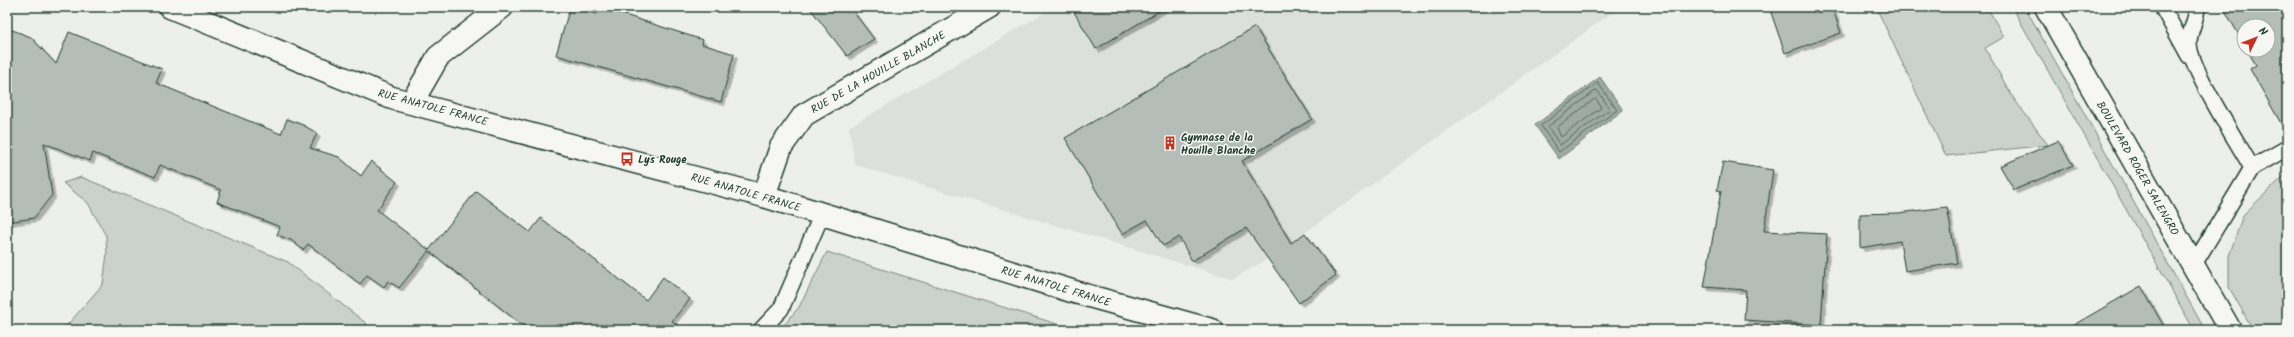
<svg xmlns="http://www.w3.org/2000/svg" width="2294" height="337" font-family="Kalam,sans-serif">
	<defs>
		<filter id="shadow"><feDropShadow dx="3.5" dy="3.5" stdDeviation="0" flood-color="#0004"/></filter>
	</defs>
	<rect width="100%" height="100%" fill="#edefea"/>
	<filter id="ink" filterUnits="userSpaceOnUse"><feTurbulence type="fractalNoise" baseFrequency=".025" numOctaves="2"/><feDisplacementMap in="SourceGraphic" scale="8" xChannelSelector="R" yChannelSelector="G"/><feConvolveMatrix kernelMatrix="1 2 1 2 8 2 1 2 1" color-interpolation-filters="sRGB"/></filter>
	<g filter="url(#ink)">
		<path fill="#dce0db" d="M 1054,7 L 1620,7 L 1268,259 L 1233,279 L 855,165 L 849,127 Z"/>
		<g fill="#cbd2cc" stroke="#758880">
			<path d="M 1876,7 L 1987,7 L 2004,37 L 1985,48 L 2012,96 L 2048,145 L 1946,156 Z"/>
			<path d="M 2012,7 L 2025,7 L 2205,330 L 2194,330 Z"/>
			<path d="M 2287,173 L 2287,330 L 2253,330 L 2229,287 L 2229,256 L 2243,215 Z"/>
			<path d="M 81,177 L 288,262 L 367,324 L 362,330 L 63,330 L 103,284 L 107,254 L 106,236 L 88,203 L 63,183 Z"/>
			<path d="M 827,252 L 1073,329 L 780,330 L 799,307 Z"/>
		</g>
		<path fill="#9faaa4" stroke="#6c7e77" d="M 1600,77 L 1623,110 L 1559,159 L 1535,125 Z"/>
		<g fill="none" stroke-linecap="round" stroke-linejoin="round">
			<g stroke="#526961" stroke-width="1">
				<path d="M 1598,83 L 1617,110 L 1559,152 L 1541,126 Z"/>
				<path d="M 1597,90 L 1610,109 L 1560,145 L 1548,127 Z"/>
				<path d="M 1595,99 L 1597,100 L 1601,108 L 1561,137 L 1557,128 Z"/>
			</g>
		</g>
		<g fill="#b4bdb8" stroke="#1f3d34" filter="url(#shadow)">
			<path d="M 570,7 L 597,14 L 600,7 L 703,40 L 702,44 L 734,54 L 721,102 L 556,55 Z"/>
			<path d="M 809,7 L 850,7 L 874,39 L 847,56 Z"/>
			<path d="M 1071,7 L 1166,7 L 1096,49 Z"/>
			<path d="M 1769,7 L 1832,7 L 1841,33 L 1785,53 Z"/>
			<path d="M 2223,7 L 2287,7 L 2287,134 L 2250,69 L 2256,65 L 2247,50 L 2268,50 L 2268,26 L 2244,26 L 2244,44 Z"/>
			<path d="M 1255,27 L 1312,119 L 1242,161 L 1291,243 L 1305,233 L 1336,275 L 1299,303 L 1246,228 L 1192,261 L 1179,237 L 1163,246 L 1147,220 L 1122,234 L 1065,138 Z"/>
			<path d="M 7,28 L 31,37 L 56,64 L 69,32 L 162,69 L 156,83 L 281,134 L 287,119 L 303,125 L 317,133 L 310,148 L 339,157 L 361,176 L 371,161 L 397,182 L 377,210 L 429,250 L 476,191 L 530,232 L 541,218 L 646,300 L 663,277 L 690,299 L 672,321 L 684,330 L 528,330 L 429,251 L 399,288 L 388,281 L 384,287 L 367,275 L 360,284 L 308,244 L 303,250 L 291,240 L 277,235 L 280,227 L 217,202 L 221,190 L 160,165 L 155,177 L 93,153 L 90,161 L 44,143 L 52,195 L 34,218 L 7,222 Z"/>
			<path d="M 2058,141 L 2073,165 L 2014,190 L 2000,166 Z"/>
			<path d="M 1723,162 L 1773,170 L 1764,231 L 1827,234 L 1821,325 L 1744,320 L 1746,290 L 1704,287 L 1721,191 L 1717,190 Z"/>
			<path d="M 1947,207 L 1957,263 L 1905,271 L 1900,241 L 1860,248 L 1860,214 L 1898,213 Z"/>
			<path d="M 2141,286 L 2166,330 L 2065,330 Z"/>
		</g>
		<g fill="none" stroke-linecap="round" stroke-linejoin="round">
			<g stroke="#1f3d34" stroke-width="18">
				<g id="lane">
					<path d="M 2162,7 L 2189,56"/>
					<path d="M 2252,168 L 2287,148"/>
					<path d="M 2193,266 L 2252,168 C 2238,143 2189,67 2189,43 C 2189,31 2197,19 2197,7"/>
					<path d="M 761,330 L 781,309 L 822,214"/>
				</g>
			</g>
			<g stroke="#1f3d34" stroke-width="25">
				<g id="street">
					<path d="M 412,102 L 438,57 L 502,7"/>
					<path d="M 764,196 L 781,147 L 804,115 L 989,7"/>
				</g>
			</g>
			<g stroke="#1f3d34" stroke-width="25">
				<g id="secondary">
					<path d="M 170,7 L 392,98 L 764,196 L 1078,293 L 1212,330"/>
					<path d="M 2046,7 L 2230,330"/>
				</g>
			</g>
			<use href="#lane" stroke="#f6f6f2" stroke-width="15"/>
			<use href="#street" stroke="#f6f6f2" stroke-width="22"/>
			<use href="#secondary" stroke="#f6f6f2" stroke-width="22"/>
		</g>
	</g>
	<defs>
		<g id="building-bare" transform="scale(1.08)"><path d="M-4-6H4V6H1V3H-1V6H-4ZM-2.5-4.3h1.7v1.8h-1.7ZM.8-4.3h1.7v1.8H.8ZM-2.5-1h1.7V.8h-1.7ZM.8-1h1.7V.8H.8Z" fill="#c8321e" stroke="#f6f6f2" stroke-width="2.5" paint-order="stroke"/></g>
		<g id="bus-bare" transform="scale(1.08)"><path d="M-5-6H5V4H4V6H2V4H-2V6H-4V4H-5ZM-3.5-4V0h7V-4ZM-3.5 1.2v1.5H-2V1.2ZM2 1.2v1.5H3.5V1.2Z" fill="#c8321e" stroke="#f6f6f2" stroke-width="2.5" paint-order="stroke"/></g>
	</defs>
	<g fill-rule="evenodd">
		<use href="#building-bare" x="1170" y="143"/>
		<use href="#bus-bare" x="627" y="159"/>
	</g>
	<g text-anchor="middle" stroke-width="3" stroke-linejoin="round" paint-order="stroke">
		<g font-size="11" fill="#1f3d34" stroke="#f6f6f2">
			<text transform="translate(878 72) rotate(-30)" y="4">RUE DE LA HOUILLE BLANCHE</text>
			<text transform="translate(433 107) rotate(15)" y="4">RUE ANATOLE FRANCE</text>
			<text transform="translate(2138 168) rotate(60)" y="4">BOULEVARD ROGER SALENGRO</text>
			<text transform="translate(746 192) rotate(16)" y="4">RUE ANATOLE FRANCE</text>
			<text transform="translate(1056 286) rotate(17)" y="4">RUE ANATOLE FRANCE</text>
		</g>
		<g font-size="11" font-weight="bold" fill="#1f3d34" stroke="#f6f6f2" text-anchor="start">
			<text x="1181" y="141">Gymnase de la<tspan x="1181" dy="13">Houille Blanche</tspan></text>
			<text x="638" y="163">Lys Rouge</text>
		</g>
	</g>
	<rect width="2294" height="337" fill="none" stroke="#f6f6f2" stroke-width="24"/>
	<rect x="12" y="12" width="2270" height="313" fill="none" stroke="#1f3d34" stroke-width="1.5" filter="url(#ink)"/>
	<g transform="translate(2256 38) rotate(47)"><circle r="19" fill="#f6f6f2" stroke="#a0aca6"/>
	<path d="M0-3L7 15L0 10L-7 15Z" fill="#c8321e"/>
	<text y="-6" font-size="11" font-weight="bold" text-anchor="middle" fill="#1f3d34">N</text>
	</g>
</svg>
